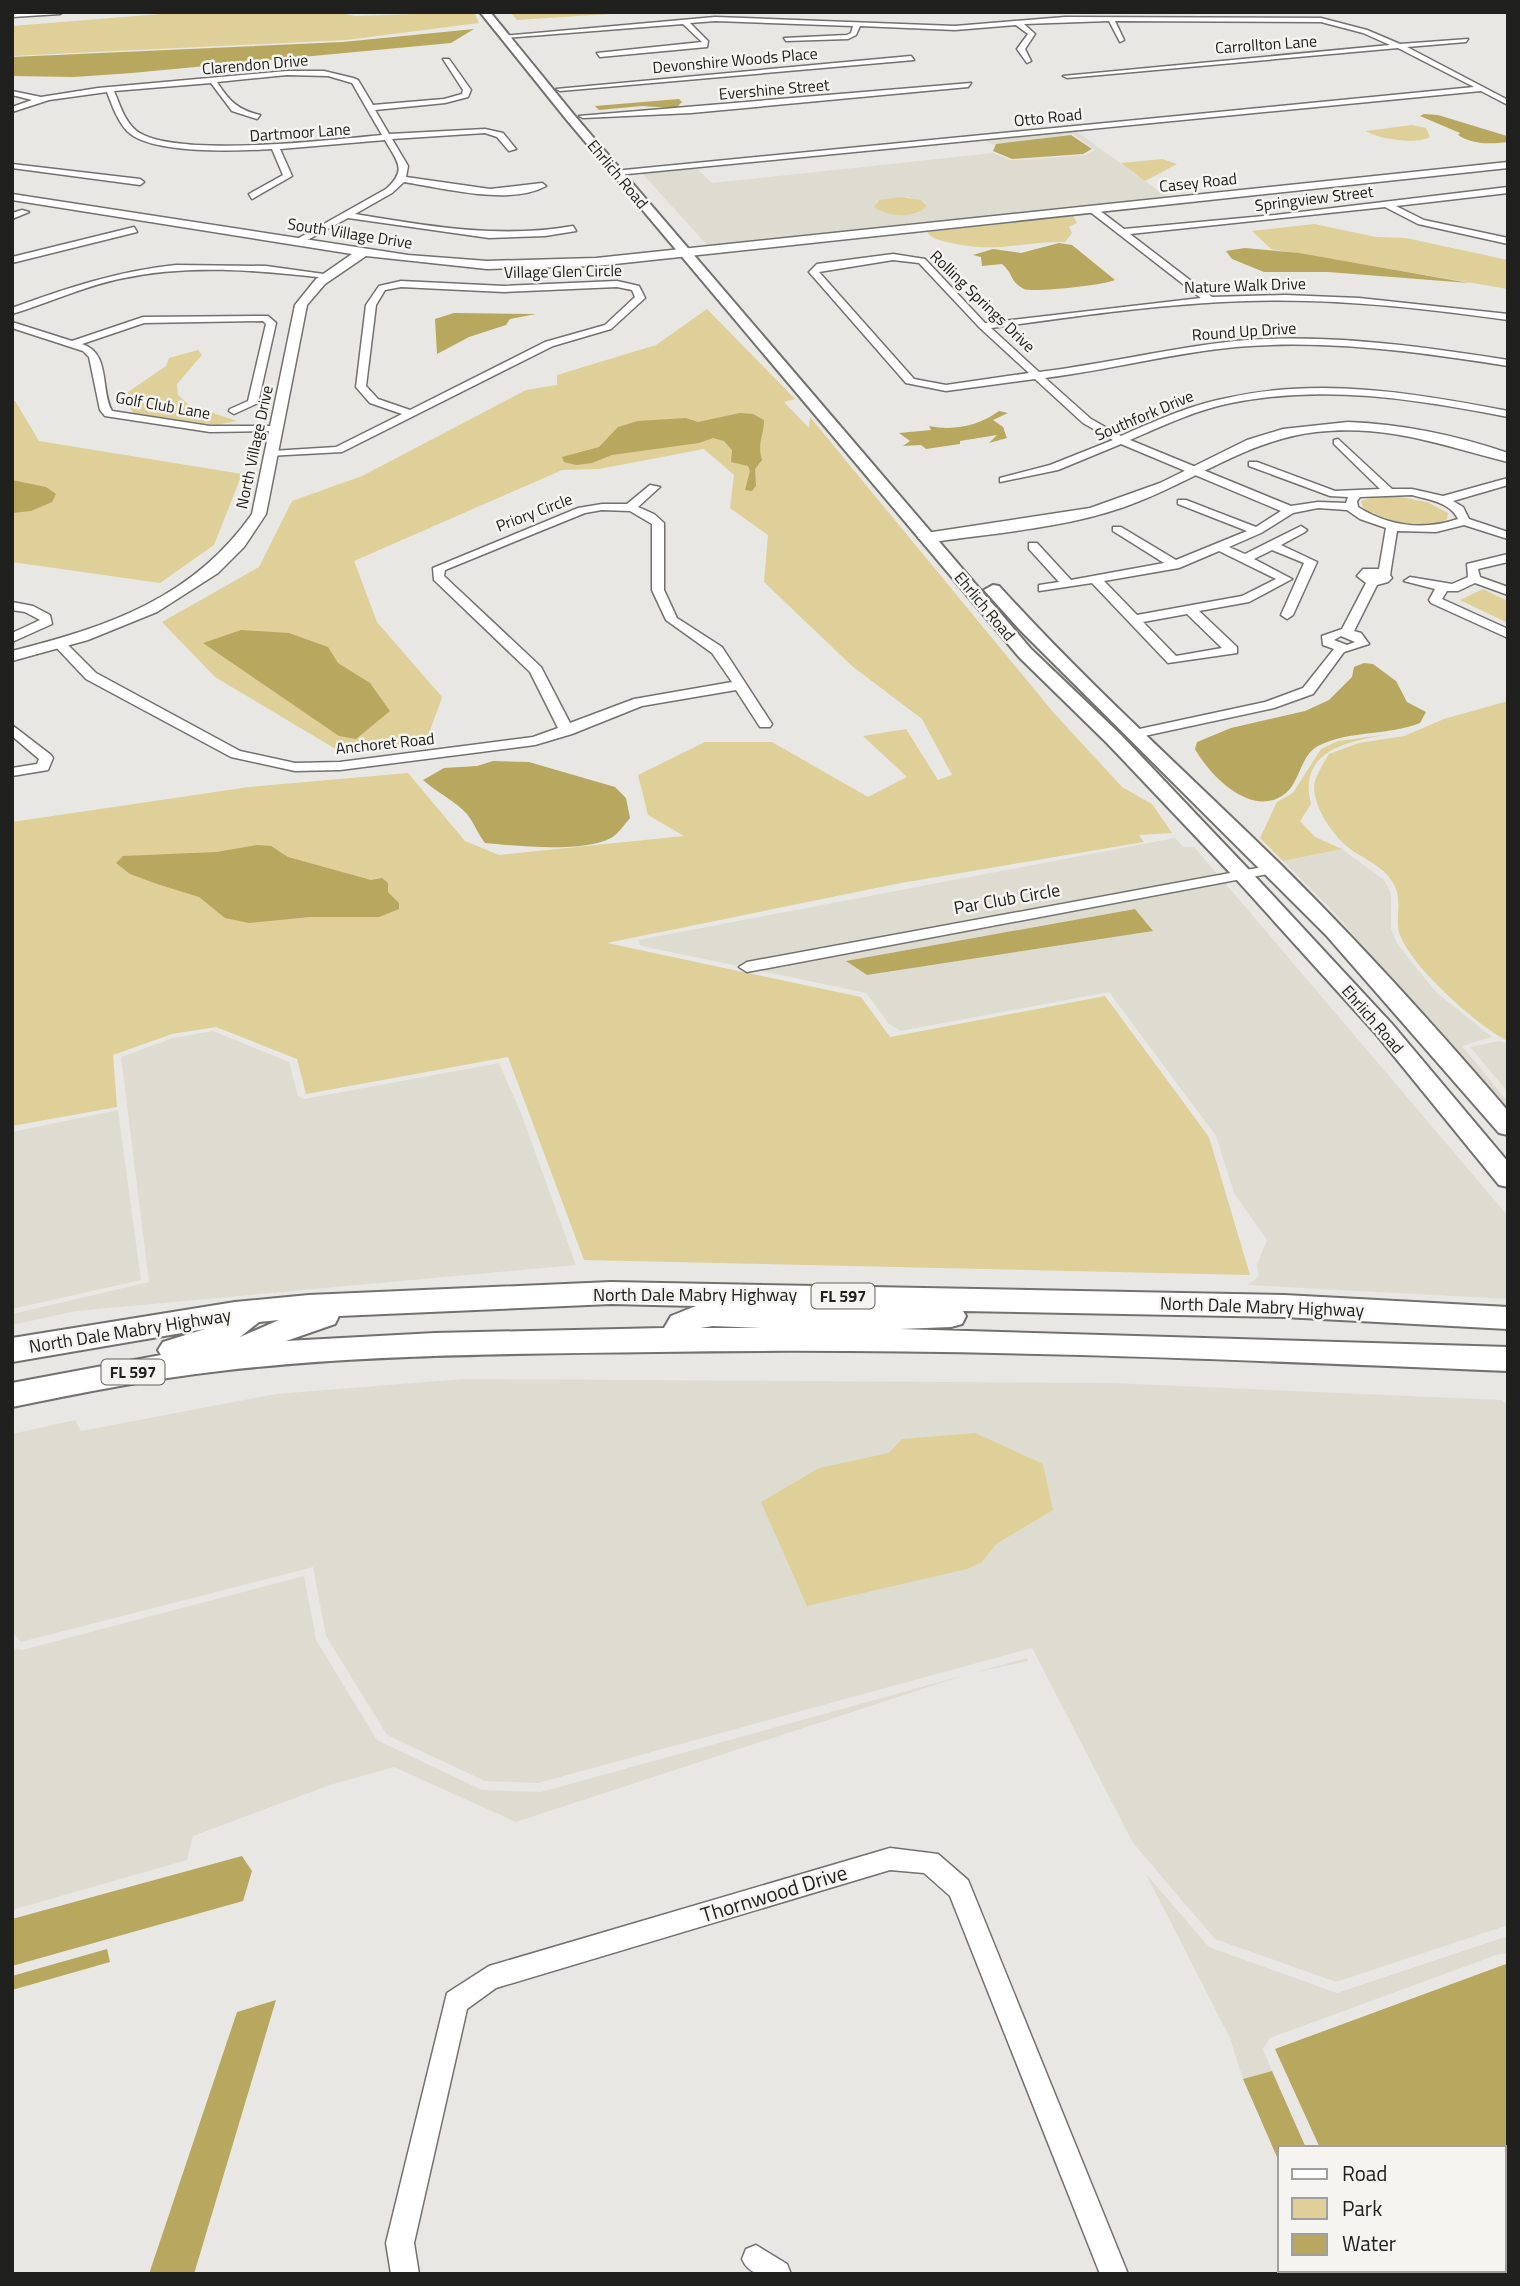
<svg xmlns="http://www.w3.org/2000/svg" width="1520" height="2286" font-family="'Titillium Web',sans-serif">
	<rect width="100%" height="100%" fill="#e8e7e3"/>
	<g fill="#dedcd1" fill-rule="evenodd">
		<path d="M 1076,131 L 1170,199 L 707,245 L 641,172 L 695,167 L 712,183 L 993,153 L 1010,160 L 1022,160 L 1085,155 L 1095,150 L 1073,134 L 992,145 L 985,140 ZM 907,197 L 924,202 L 927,206 L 918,213 L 899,215 L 879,211 L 876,201 Z"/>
		<path d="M 1175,838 L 1184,847 L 1194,847 L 1218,875 L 738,966 L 641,946 L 638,940 Z"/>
		<path d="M 1342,849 L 1384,880 L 1391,893 L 1391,929 L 1397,943 L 1413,964 L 1437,993 L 1492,1037 L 1462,1046 L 1508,1102 L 1508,1113 L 1331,909 L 1283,861 Z"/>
		<path d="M 1225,883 L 1508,1216 L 1508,1299 L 1248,1285 L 1259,1276 L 1257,1265 L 1267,1240 L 1234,1193 L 1216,1136 L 1109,992 L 901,1031 L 889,1024 L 866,993 L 757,970 ZM 1135,909 L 1152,931 L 867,975 L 847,961 Z"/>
		<path d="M 213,1031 L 289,1062 L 298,1096 L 304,1099 L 499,1063 L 521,1113 L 576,1265 L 76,1311 L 12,1325 L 12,1314 L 149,1282 L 121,1057 L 173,1038 Z"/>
		<path d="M 1499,1041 L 1508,1043 L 1508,1092 L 1470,1047 Z"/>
		<path d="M 118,1110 L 141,1280 L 12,1309 L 12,1132 Z"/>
		<path d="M 463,1379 L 1112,1383 L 1502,1400 L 1508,1407 L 1508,1925 L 1336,1982 L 1215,1939 L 1133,1843 L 1032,1648 L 538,1783 L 485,1781 L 387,1735 L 326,1636 L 313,1567 L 21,1642 L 12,1632 L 12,1434 L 75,1420 L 81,1431 L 276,1394 Z"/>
		<path d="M 304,1576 L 316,1640 L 377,1740 L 482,1790 L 541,1792 L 1027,1658 L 1028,1661 L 968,1674 L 516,1822 L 394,1767 L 330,1785 L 193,1836 L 187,1860 L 12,1910 L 12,1648 L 22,1650 Z"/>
		<path d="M 1146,1874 L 1209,1947 L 1337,1993 L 1508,1936 L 1508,1954 L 1499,1954 L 1270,2038 L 1263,2049 L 1272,2071 L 1243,2079 L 1230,2038 Z"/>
	</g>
	<g fill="#ded098">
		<path d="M 334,12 L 355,16 L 474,12 L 479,23 L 346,40 L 12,56 L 12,26 L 173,13 Z"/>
		<path d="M 510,12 L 640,12 L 517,20 Z"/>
		<path d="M 1412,125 L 1426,128 L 1430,137 C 1416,145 1378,139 1366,131 Z"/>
		<path d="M 1162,159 L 1177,164 L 1145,181 L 1121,163 Z"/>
		<path d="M 901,197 L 921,200 L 927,206 C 916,219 886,217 874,207 L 879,200 Z"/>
		<path d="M 1073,216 L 1077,223 L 1069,227 L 1072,233 L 1065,242 C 1024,241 1000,253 956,244 C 945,241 934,241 927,232 Z"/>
		<path d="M 1314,224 L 1376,237 L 1406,238 L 1508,260 L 1508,289 L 1271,249 L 1252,231 Z"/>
		<path d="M 707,309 L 795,399 L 784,402 L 809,428 L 810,417 L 1053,712 L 1122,787 L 1152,804 L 1172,833 L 1139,835 L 1144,842 L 901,883 L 607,943 L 861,997 L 890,1037 L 1105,996 L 1209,1137 L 1250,1275 L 584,1260 L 508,1057 L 306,1094 L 297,1059 L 216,1027 L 172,1034 L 113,1055 L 117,1107 L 12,1126 L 12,822 L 249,787 L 408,773 L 465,841 L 499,855 L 684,836 L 648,815 L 638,775 L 705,742 L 772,742 L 868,797 L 907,777 L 863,736 L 906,729 L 938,780 L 952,775 L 922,719 L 852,666 L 764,582 L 768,535 L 730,508 L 734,475 L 704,449 L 599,469 L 562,470 L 354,561 L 377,622 L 442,697 L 426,742 L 339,751 L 215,677 L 162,622 L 259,567 L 292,501 L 362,476 L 526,390 L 557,385 L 557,375 L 656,345 Z"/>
		<path d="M 198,350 L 202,355 L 177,384 L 178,395 L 189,405 L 237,421 L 216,425 L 133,413 L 125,394 L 166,366 L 169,358 Z"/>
		<path d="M 15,401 L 39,441 L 242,474 L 214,545 L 160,583 L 12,562 L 12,402 Z"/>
		<path d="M 1385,494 L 1427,502 L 1448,513 L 1447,519 C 1421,533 1387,521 1363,508 L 1361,501 Z"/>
		<path d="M 1483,589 L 1508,601 L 1508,623 L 1460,600 Z"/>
		<path d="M 1508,701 L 1508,1041 C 1478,1027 1408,964 1399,932 C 1395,914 1404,897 1391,880 C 1383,867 1365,859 1353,851 C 1335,839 1315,810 1314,788 C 1314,776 1324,764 1329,754 L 1359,743 L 1404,736 L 1444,719 Z"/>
		<path d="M 1391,734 C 1350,741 1297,749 1311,804 L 1300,821 L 1315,837 L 1342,849 L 1283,861 L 1260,838 L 1277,802 L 1293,793 L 1321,749 L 1338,741 Z"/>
		<path d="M 975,1433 L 1043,1464 L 1053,1510 L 996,1544 L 981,1563 L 967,1569 L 807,1606 L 761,1502 L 819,1468 L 889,1453 L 902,1439 Z"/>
	</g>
	<g fill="#b8a75f">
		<path d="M 474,29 L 451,43 L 132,73 L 74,77 L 12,76 L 12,57 L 343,42 Z"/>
		<path d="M 679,99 L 682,102 L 676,108 L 642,106 L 599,110 L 595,106 Z"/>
		<path d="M 1424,114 L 1438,115 L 1507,136 L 1508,142 C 1490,144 1474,145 1458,135 L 1460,133 L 1420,116 Z"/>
		<path d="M 1071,135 L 1092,149 L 1083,154 L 1012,159 L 993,151 L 996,144 Z"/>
		<path d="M 1059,243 L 1072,245 L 1115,280 C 1105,285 1032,293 1024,289 C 1009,281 1014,274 1002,264 L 982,266 L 981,257 L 973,255 L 993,249 L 1021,253 Z"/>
		<path d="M 1245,248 L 1299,253 L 1469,283 L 1328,272 L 1264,272 L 1232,259 L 1226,251 Z"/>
		<path d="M 454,313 L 536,314 L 510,319 L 506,325 L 469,337 L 437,354 L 435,319 Z"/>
		<path d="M 999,411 L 1008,413 L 993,420 L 1003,427 L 1007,438 L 989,443 L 997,435 L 960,441 L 960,444 L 926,449 L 921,445 L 903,446 L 910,441 L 899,433 L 931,430 L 929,426 C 954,431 978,426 999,411 Z"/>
		<path d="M 740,413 L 753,414 L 764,420 C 764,436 757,442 762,460 L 755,469 L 756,486 L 752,491 L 745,490 L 750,471 L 748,466 L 731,462 L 732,450 L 724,441 L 713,438 L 699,443 L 612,455 L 592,463 L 576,465 L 564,462 L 562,457 L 599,447 L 618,427 L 638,421 L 686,418 L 698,422 Z"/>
		<path d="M 12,480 L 46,487 L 56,494 L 52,502 L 31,511 L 12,513 Z"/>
		<path d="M 241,630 L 289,633 L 328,647 L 338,663 L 370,683 L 390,711 L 356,739 L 339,736 L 203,643 Z"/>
		<path d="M 1364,663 L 1373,664 L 1396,681 L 1407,702 L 1426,712 L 1420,723 C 1387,736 1352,730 1320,745 C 1301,753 1300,781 1286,793 C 1253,820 1210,776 1195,749 L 1197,742 L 1231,728 L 1305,711 L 1329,700 L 1352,677 L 1354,667 Z"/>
		<path d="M 493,761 L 529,762 L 615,787 L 626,798 L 630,818 C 624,825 618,834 611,838 C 582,853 518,846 485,843 C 478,834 474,823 467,814 C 455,801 435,791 423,780 L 444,768 L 477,766 Z"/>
		<path d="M 257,845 L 271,846 L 288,857 L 371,880 L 382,878 L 388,883 L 388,892 L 399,903 L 399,909 L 379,917 L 310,917 L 249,923 L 225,918 L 199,897 L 157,884 L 130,874 L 116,863 L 123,856 L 216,852 Z"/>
		<path d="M 1135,909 L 1153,931 L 867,975 L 846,961 Z"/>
		<path d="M 242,1856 L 252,1871 L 243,1901 L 12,1966 L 12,1919 Z"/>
		<path d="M 107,1949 L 110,1962 L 12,1990 L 12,1976 Z"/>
		<path d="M 1506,1964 L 1508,2274 L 1376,2274 L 1375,2270 L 1504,2270 L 1504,2148 L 1320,2148 L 1275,2049 Z"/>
		<path d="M 276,2000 L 194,2274 L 149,2274 L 237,2012 Z"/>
		<path d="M 1272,2071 L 1306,2148 L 1280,2148 L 1280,2164 L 1243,2079 Z"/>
	</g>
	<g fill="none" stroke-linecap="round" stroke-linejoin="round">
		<g stroke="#72716e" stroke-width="3">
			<g id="minor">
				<path d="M 63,12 L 60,14 L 12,17 L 12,13 Z"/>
				<path d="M 715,17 L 955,26 L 1065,17 L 1321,18 L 1367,30 L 1400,44 L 1468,39 L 1466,42 L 1407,47 L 1508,100 L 1508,105 L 1481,91 L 617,175 L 614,171 L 1474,87 L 1398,48 L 1067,78 L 1063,76 L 1390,45 L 1363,33 L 1321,22 L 1115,21 L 1124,40 L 1120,42 L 1109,21 L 1024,24 L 1035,34 L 1025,49 L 1031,61 L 1027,63 L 1017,49 L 1028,34 L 1016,25 L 955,30 L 860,26 L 856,35 L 848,39 L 786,41 L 784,38 L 847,35 L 851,33 L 853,26 L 715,21 L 690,23 L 708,41 L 707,47 L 600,57 L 597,53 L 702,42 L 683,24 L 506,38 L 503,36 Z"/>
				<path d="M 911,56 L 914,60 L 560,91 L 556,89 Z"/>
				<path d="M 443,59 L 449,59 L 471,90 L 468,97 L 445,103 L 375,110 L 389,134 L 485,129 L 503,133 L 516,149 L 509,151 L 497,137 L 485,133 L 392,139 L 408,166 L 406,177 L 490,189 L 542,183 L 546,186 C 510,206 443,188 404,182 L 392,193 L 355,214 C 428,226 499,239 573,226 L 576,231 L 545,236 L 489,238 L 348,218 L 300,244 L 297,239 L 386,189 C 408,169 397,162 385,140 L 280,149 L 292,176 L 252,199 L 249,194 L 283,175 L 272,149 C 240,151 150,155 127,131 C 117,120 112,105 107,92 L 49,100 L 12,112 L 12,107 L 32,100 L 12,95 L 12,91 L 41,97 L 98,88 L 287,71 L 324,71 L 353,78 L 358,80 L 373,105 L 444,99 L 462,94 L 463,90 ZM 287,75 L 328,76 L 352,83 L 382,135 C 332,140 177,158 138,132 C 125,123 120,105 114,91 L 211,83 L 232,111 L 257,119 L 260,115 C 238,110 229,101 217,82 Z"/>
				<path d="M 971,83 L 968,87 L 691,113 L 583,118 L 579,116 Z"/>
				<path d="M 12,164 L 140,179 L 144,182 L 140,185 L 12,168 Z"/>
				<path d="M 1508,187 L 1508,193 L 1396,206 L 1424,220 L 1508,238 L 1508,244 L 1418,224 L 1385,207 L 1130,234 L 1212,297 L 1285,295 L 1359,298 L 1508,314 L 1508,320 C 1421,308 1334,298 1246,301 C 1160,304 1076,316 991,328 L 1039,372 C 1105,364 1170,348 1235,341 C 1326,333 1418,346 1508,360 L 1508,366 C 1419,352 1326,339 1236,347 C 1172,353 1109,370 1045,378 L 1091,419 L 1121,436 C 1155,421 1190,405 1227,398 C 1320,377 1415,393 1508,411 L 1508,417 C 1416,399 1323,384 1231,403 C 1196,410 1162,426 1130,440 L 1291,506 L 1318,502 L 1346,503 L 1348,497 L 1330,496 L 1249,466 L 1249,462 L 1257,462 L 1335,491 L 1380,489 L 1334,444 L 1334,440 L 1338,439 L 1392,489 L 1412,489 L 1443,496 L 1508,478 L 1508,485 L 1453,501 L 1463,507 L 1469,519 L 1508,532 L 1508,539 L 1464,525 L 1436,532 L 1397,531 L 1390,575 L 1392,578 L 1388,582 L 1377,585 L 1354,631 L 1361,633 L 1369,644 L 1344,652 L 1313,694 L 1274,708 L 1135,738 L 1130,737 L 1130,731 L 1265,702 L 1303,688 L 1334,649 L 1323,645 L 1322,636 L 1342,629 L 1366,583 L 1357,576 L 1363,569 L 1379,569 L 1386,528 L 1360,519 L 1347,510 L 1318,508 L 1293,513 L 1261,533 L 1229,547 L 1245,554 L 1301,526 L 1307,530 L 1305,532 L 1281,545 L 1317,562 L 1293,615 L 1287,619 L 1281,615 L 1304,563 L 1272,550 L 1254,559 L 1292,579 L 1249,602 L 1199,611 L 1237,647 L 1237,653 L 1168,663 L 1092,583 L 1039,591 L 1039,585 L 1059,582 L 1029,549 L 1029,543 L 1037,543 L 1071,580 L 1164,563 L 1113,531 L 1113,527 L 1121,527 L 1176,560 L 1247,531 L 1178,504 L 1178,500 L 1186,500 L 1256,527 L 1281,511 L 1121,444 L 1058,470 L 1000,482 L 1000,478 L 1050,465 L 1113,440 L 1083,423 L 1035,379 L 946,391 L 906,383 L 809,272 L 817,264 L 893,254 L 925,259 L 985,323 L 1201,298 L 1089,211 L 1089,207 L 1095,207 L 1124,229 L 1275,215 ZM 893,260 L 919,263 L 980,328 L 1029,373 L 946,385 L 914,379 L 819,272 ZM 1412,495 C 1429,500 1450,502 1458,519 C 1423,531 1388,526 1358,507 L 1357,501 L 1360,497 ZM 1219,551 L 1276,579 L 1242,596 L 1137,615 L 1104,581 L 1179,568 ZM 1187,614 L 1222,648 L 1176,656 L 1143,622 ZM 1341,636 L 1355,642 L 1347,645 L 1334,640 Z"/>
				<path d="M 22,210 L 29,212 L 12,219 L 12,213 Z"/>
				<path d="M 134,227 L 137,232 L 12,263 L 12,257 Z"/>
				<path d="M 176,265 L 266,266 L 331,275 L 326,278 C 257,270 187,264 119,279 C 82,287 48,303 12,314 L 12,308 C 67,288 118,271 176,265 Z"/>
				<path d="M 401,281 L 504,286 L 617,281 L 639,286 L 645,298 L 611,329 L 553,346 L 342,452 L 268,456 L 267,454 L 272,451 L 336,447 L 402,414 L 370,403 L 356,387 L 366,305 L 379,286 ZM 401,287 L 504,292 L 617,287 L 632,290 L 635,297 L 605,325 L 545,342 L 410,410 L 378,399 L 366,386 L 376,305 L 385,290 Z"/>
				<path d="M 268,316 L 276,323 L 258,403 L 234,414 L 229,411 L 230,409 L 248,401 L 266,324 L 263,321 L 144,323 L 82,344 C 111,353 100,390 112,411 L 210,426 L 281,426 L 282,428 L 277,431 L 210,432 L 105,416 L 100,410 L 89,357 L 83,351 L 12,328 L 12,322 L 72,341 L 143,317 Z"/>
				<path d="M 650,485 L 660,487 L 638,507 L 654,514 L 664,523 L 664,590 L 677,618 L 722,647 L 772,724 L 770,727 L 760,727 L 736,690 L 642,706 L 572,734 L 535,745 L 340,770 L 295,771 L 231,757 L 86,679 L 53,644 L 64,641 L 96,673 L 240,751 L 295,763 L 340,762 L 533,737 L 558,728 L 530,672 L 434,580 L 433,568 L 578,508 L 602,504 L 627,504 ZM 602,510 L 630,511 L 652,524 L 652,590 L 666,620 L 712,653 L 732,682 L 634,699 L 570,723 L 541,667 L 444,576 L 445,570 L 585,513 Z"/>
				<path d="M 1508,554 L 1508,562 L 1478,569 L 1480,577 L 1508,587 L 1508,595 L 1475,583 L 1458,591 L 1447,591 L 1442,599 L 1508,629 L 1508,638 L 1431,603 L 1429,600 L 1435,589 L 1404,581 L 1410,577 L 1452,584 L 1468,577 L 1467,564 Z"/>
				<path d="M 12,602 L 33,606 L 50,615 L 52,624 L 12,642 L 12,633 L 40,620 L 25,612 L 12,610 Z"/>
				<path d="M 12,725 L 51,755 L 53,758 L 48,770 L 12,776 L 12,768 L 37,764 L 39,759 L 12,736 Z"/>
				<path d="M 1274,865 L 1281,869 L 1279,872 L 747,972 L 739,967 L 747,962 Z"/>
				<path d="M 890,1848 L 938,1854 L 968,1880 L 1128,2274 L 1100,2274 L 950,1896 L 924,1873 L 890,1870 L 496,1988 L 467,2009 L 414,2243 L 419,2274 L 391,2274 L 386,2243 L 447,1993 L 489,1966 Z"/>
				<path d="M 756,2245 L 787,2264 L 791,2274 C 771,2274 751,2280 742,2259 L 746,2249 Z"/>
			</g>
		</g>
		<g stroke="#72716e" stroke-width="3">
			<g id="tertiary">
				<path d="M 1508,162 L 1508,168 L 596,266 L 487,269 L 366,256 L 325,284 L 307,305 L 266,514 L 244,547 L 218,573 L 157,612 L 88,640 L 12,661 L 12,651 C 108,627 193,598 252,514 L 295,305 L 316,279 L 352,254 L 12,200 L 12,194 L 408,255 L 487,261 L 596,258 Z"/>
				<path d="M 1348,422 C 1403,424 1455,435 1508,453 L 1508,462 C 1440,445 1388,424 1316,432 C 1246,440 1189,485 1124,507 C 1061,529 992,533 926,543 L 918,538 L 926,533 L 1090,508 L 1160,483 L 1247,440 L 1283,429 Z"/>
			</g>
		</g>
		<g stroke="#72716e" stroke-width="4">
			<g id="secondary">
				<path d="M 480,12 L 490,12 L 574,115 L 1031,649 L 1121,735 L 1250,871 L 1392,1024 L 1508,1162 L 1508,1187 L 1499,1185 L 1376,1034 L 1236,879 L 1107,743 L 1019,657 L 566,119 Z"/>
				<path d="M 993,585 L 999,586 C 1087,683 1184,770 1278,862 C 1358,941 1434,1025 1508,1111 L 1508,1135 L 1499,1133 L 1326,935 L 1020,630 L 984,590 Z"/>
			</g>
		</g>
		<g stroke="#72716e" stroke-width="4">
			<path id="primary" d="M 611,1282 L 1284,1295 L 1508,1307 L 1508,1329 L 1284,1317 L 963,1311 L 966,1316 L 962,1324 L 951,1327 L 900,1329 L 1508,1347 L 1508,1371 C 1224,1359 940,1347 657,1352 C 511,1354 365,1354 220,1371 C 150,1379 81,1393 12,1407 L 12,1383 L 161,1355 L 158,1350 L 163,1342 L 205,1329 L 12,1362 L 12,1338 L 235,1302 L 309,1295 ZM 611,1304 L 696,1306 L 671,1316 L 664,1328 L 435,1333 L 286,1341 L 335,1324 L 339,1316 ZM 279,1320 L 240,1337 L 259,1322 ZM 713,1326 L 761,1328 L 700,1328 Z"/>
		</g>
		<use href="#minor" fill="#fff" fill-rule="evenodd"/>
		<use href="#tertiary" fill="#fff" fill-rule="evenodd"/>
		<use href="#secondary" fill="#fff" fill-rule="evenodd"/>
		<use href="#primary" fill="#fff" fill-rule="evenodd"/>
	</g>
	<g text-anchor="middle" stroke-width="5" stroke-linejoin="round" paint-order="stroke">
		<g font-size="16" fill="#20201e" stroke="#f5f4f0">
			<text transform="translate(1266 44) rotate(-4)" y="6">Carrollton Lane</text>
			<text transform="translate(735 60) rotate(-5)" y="6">Devonshire Woods Place</text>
			<text transform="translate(255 64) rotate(-5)" y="6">Clarendon Drive</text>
			<text transform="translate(774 89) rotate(-5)" y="6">Evershine Street</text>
			<text transform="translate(1048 117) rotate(-6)" y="6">Otto Road</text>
			<text transform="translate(300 132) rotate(-4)" y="6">Dartmoor Lane</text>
			<text transform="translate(618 174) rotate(50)" y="6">Ehrlich Road</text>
			<text transform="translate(1198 182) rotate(-6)" y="6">Casey Road</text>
			<text transform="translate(1314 198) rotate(-7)" y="6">Springview Street</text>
			<text transform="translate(350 233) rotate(9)" y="6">South Village Drive</text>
			<text transform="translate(563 271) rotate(-1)" y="6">Village Glen Circle</text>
			<text transform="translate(1245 285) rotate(-2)" y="6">Nature Walk Drive</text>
			<text transform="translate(983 301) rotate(44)" y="6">Rolling Springs Drive</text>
			<text transform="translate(1244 331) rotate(-4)" y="6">Round Up Drive</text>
			<text transform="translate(163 405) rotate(10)" y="6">Golf Club Lane</text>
			<text transform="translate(1144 415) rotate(-23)" y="6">Southfork Drive</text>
			<text transform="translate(254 447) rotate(-78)" y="6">North Village Drive</text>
			<text transform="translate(534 512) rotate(-21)" y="6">Priory Circle</text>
			<text transform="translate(985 606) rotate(50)" y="6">Ehrlich Road</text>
			<text transform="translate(385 743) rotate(-6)" y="6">Anchoret Road</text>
			<text transform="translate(1373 1019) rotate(49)" y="6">Ehrlich Road</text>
		</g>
		<g fill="#f5f4f0" stroke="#60605d" stroke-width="2">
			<rect x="811.5" y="1283.5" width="63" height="25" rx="5"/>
			<rect x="101.5" y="1359.5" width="63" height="25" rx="5"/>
		</g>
		<g font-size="16" font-weight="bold" fill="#20201e">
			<text x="843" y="1302">FL 597</text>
			<text x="133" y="1378">FL 597</text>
		</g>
		<g font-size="18" fill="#20201e" stroke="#f5f4f0">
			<text transform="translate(1007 899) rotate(-10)" y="6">Par Club Circle</text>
			<text x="695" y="1301">North Dale Mabry Highway</text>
			<text transform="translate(1262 1307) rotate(2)" y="6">North Dale Mabry Highway</text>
			<text transform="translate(130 1331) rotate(-9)" y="6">North Dale Mabry Highway</text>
		</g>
		<g font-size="21" fill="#20201e" stroke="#f5f4f0">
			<text transform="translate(774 1894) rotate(-17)" y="7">Thornwood Drive</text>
		</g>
	</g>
	<rect width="1520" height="2286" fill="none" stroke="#20201e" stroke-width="28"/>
	<rect x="1278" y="2146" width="228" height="126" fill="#f5f4f0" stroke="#a09f9c" stroke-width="2"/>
	<rect x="1292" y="2169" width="35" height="10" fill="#ffffff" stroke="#a09f9c" stroke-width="2"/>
	<text x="1342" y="2181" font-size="21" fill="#20201e">Road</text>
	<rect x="1292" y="2198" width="35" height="21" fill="#ded098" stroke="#a09f9c" stroke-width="2"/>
	<text x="1342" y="2216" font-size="21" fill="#20201e">Park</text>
	<rect x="1292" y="2234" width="35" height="21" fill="#b8a75f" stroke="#a09f9c" stroke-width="2"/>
	<text x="1342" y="2251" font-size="21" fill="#20201e">Water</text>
</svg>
